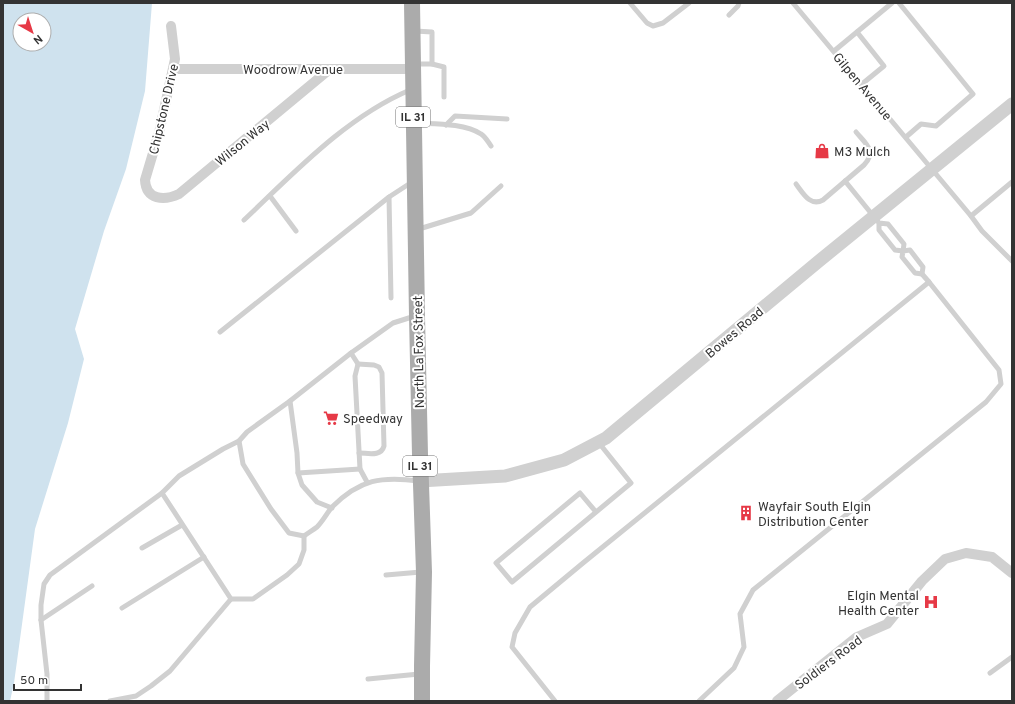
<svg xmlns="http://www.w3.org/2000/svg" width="1015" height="704" font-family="Overpass,sans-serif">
	<rect width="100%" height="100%" fill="#fff"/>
	<path fill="#cfe2ee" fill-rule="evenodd" d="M 3,3 L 152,3 L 145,91 L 126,169 L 104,231 L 75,329 L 84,359 L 68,423 L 35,529 L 14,683 L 10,701 L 3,701 ZM 20,20 L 44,20 L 44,44 L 20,44 Z"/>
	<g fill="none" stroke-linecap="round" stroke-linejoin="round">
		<g stroke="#d0d0d0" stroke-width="5">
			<path d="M 630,3 L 647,23 L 653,26 L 663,23 L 689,3"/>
			<path d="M 793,3 L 971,216 L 1012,182"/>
			<path d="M 899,3 L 973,94 L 936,126 L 921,124 L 906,137"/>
			<path d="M 729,15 L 738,6 L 739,3"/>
			<path d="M 415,31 L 432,32 L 432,64"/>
			<path d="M 857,32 L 884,66 L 862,84"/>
			<path d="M 834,51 L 892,3"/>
			<path d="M 416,64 L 432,64 L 444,67 L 444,97"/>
			<path d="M 416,123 C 435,124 465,123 481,134 C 485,136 488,142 491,146"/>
			<path d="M 446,125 L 455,116 L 507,119"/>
			<path d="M 845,181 L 879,223 L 879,230 L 895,250 L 903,251 L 904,244 L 888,224 L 879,223"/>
			<path d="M 796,184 C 803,193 810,207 823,200 L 864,165 C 877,151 866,144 856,132"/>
			<path d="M 270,196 L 296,231"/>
			<path d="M 389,197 L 391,298"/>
			<path d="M 971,216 L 982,231 L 1012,261"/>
			<path d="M 244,220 C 294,173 346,117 410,90"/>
			<path d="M 419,229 L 471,213 L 501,186"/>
			<path d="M 910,250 L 923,267 L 922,274 L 915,273 L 902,257 L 903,251 Z"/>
			<path d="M 415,316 L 393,323 L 351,353 L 290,401 L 247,432 L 239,441 L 243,464 L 271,509 L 289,533 L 304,536 C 308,533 313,530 317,527 C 323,521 327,513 332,507 C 360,479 382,476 419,481"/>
			<path d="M 220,332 L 389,197 L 412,182"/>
			<path d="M 351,353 L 358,364 L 355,376 L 360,469 L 367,482"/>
			<path d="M 358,364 L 374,365 L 379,367 L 382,373 L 384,446 C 381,457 368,453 359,453"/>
			<path d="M 290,401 L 297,453 L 298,473 L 302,485 L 317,502 L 332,508"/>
			<path d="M 298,473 L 360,469"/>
			<path d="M 162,493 L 231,599 L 253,599 L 287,575 L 299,564 L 304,550 L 304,536"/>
			<path d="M 596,512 L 580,493 L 496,563 L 512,582 L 631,483 L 599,443"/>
			<path d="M 142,548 L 182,525"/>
			<path d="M 386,575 L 421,572"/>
			<path d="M 122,608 L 204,557"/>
			<path d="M 41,620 L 92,586"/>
			<path d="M 990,673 L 1012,657"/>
			<path d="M 368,679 L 419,674"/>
			<path d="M 47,701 L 47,674 L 41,620 L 41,605 L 44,584 L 50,575 L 162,493 L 179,476 L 223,449 L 239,441"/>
			<path d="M 110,701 L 136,696 L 151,686 L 170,671 L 231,599"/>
			<path d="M 555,701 L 512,647 L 515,633 L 530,607 L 583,563 L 929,282 L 922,274"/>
			<path d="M 699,701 L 734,668 L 744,647 L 740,614 L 753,590 L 986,402 L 1001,384 L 999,370 L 929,282"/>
		</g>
		<g stroke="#d0d0d0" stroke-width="10">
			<path d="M 171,26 L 175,59 L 159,133 L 145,180 C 146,200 164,201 179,194 L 330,69"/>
			<path d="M 173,69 L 413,69"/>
			<path d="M 777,701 L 857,637 L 887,624 L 922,581 L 945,559 L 966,553 L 992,557 L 1012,573"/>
		</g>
		<path stroke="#d0d0d0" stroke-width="13" d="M 420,481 L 505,476 L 564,460 L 606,438 L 819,261 L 1012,104"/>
		<path stroke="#ababab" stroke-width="16" d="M 412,3 L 417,316 L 420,455 L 424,572 L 422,666 L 422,701"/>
	</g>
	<defs>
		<g id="shop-bare" transform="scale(1.2)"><path d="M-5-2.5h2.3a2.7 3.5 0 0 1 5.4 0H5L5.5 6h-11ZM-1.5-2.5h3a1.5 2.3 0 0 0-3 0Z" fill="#e63946" stroke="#fff" stroke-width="2.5" paint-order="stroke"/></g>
		<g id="supermarket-bare" transform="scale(1.2)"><path d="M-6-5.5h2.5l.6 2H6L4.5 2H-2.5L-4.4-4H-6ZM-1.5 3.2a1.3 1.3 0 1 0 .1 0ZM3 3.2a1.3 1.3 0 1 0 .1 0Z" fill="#e63946" stroke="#fff" stroke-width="2.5" paint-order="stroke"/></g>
		<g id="building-bare" transform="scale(1.2)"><path d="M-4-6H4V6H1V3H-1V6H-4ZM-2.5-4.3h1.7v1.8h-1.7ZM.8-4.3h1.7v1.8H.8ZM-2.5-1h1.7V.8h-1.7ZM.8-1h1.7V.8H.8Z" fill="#e63946" stroke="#fff" stroke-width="2.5" paint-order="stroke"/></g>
		<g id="hospital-bare" transform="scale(1.2)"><path d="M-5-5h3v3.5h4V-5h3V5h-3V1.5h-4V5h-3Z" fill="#e63946" stroke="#fff" stroke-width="2.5" paint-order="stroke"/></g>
	</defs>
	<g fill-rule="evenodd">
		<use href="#shop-bare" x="822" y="151"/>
		<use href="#supermarket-bare" x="331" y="418"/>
		<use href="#building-bare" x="746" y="513"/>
		<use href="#hospital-bare" x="931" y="602"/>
	</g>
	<g text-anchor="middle" stroke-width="4" stroke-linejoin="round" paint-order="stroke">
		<g fill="#fff" stroke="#707070" stroke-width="1">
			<rect x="396" y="107" width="34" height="20" rx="3"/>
			<rect x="403" y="456" width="34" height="20" rx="3"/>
		</g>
		<g font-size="12" font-weight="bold" fill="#333">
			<text x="413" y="121">IL 31</text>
			<text x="420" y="470">IL 31</text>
		</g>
		<g font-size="13" fill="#333" stroke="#fff">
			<text x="293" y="74">Woodrow Avenue</text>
			<text transform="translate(863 86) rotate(50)" y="5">Gilpen Avenue</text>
			<text transform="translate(163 109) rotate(-77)" y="5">Chipstone Drive</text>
			<text transform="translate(242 142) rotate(-39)" y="5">Wilson Way</text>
			<text transform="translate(734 332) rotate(-40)" y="5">Bowes Road</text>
			<text transform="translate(418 352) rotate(-91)" y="5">North La Fox Street</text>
			<text transform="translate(828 662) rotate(-37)" y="5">Soldiers Road</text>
		</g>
		<g font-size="13" fill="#333" stroke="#fff" text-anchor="start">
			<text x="834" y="156">M3 Mulch</text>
			<text x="343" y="423">Speedway</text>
			<text x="758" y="511">Wayfair South Elgin<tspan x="758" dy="15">Distribution Center</tspan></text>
			<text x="919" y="600" text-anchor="end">Elgin Mental<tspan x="919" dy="15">Health Center</tspan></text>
		</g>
	</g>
	<rect width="1015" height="704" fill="none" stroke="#333333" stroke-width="8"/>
	<g transform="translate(32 32) rotate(141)"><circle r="19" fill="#ffffff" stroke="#adadad"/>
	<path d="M0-3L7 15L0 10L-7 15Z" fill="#e63946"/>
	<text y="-6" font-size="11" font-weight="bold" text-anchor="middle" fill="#333333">N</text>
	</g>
	<path d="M14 684v6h67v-6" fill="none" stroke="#333333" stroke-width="2"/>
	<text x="20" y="684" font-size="12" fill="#333333" stroke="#ffffff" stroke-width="3" paint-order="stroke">50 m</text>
</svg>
